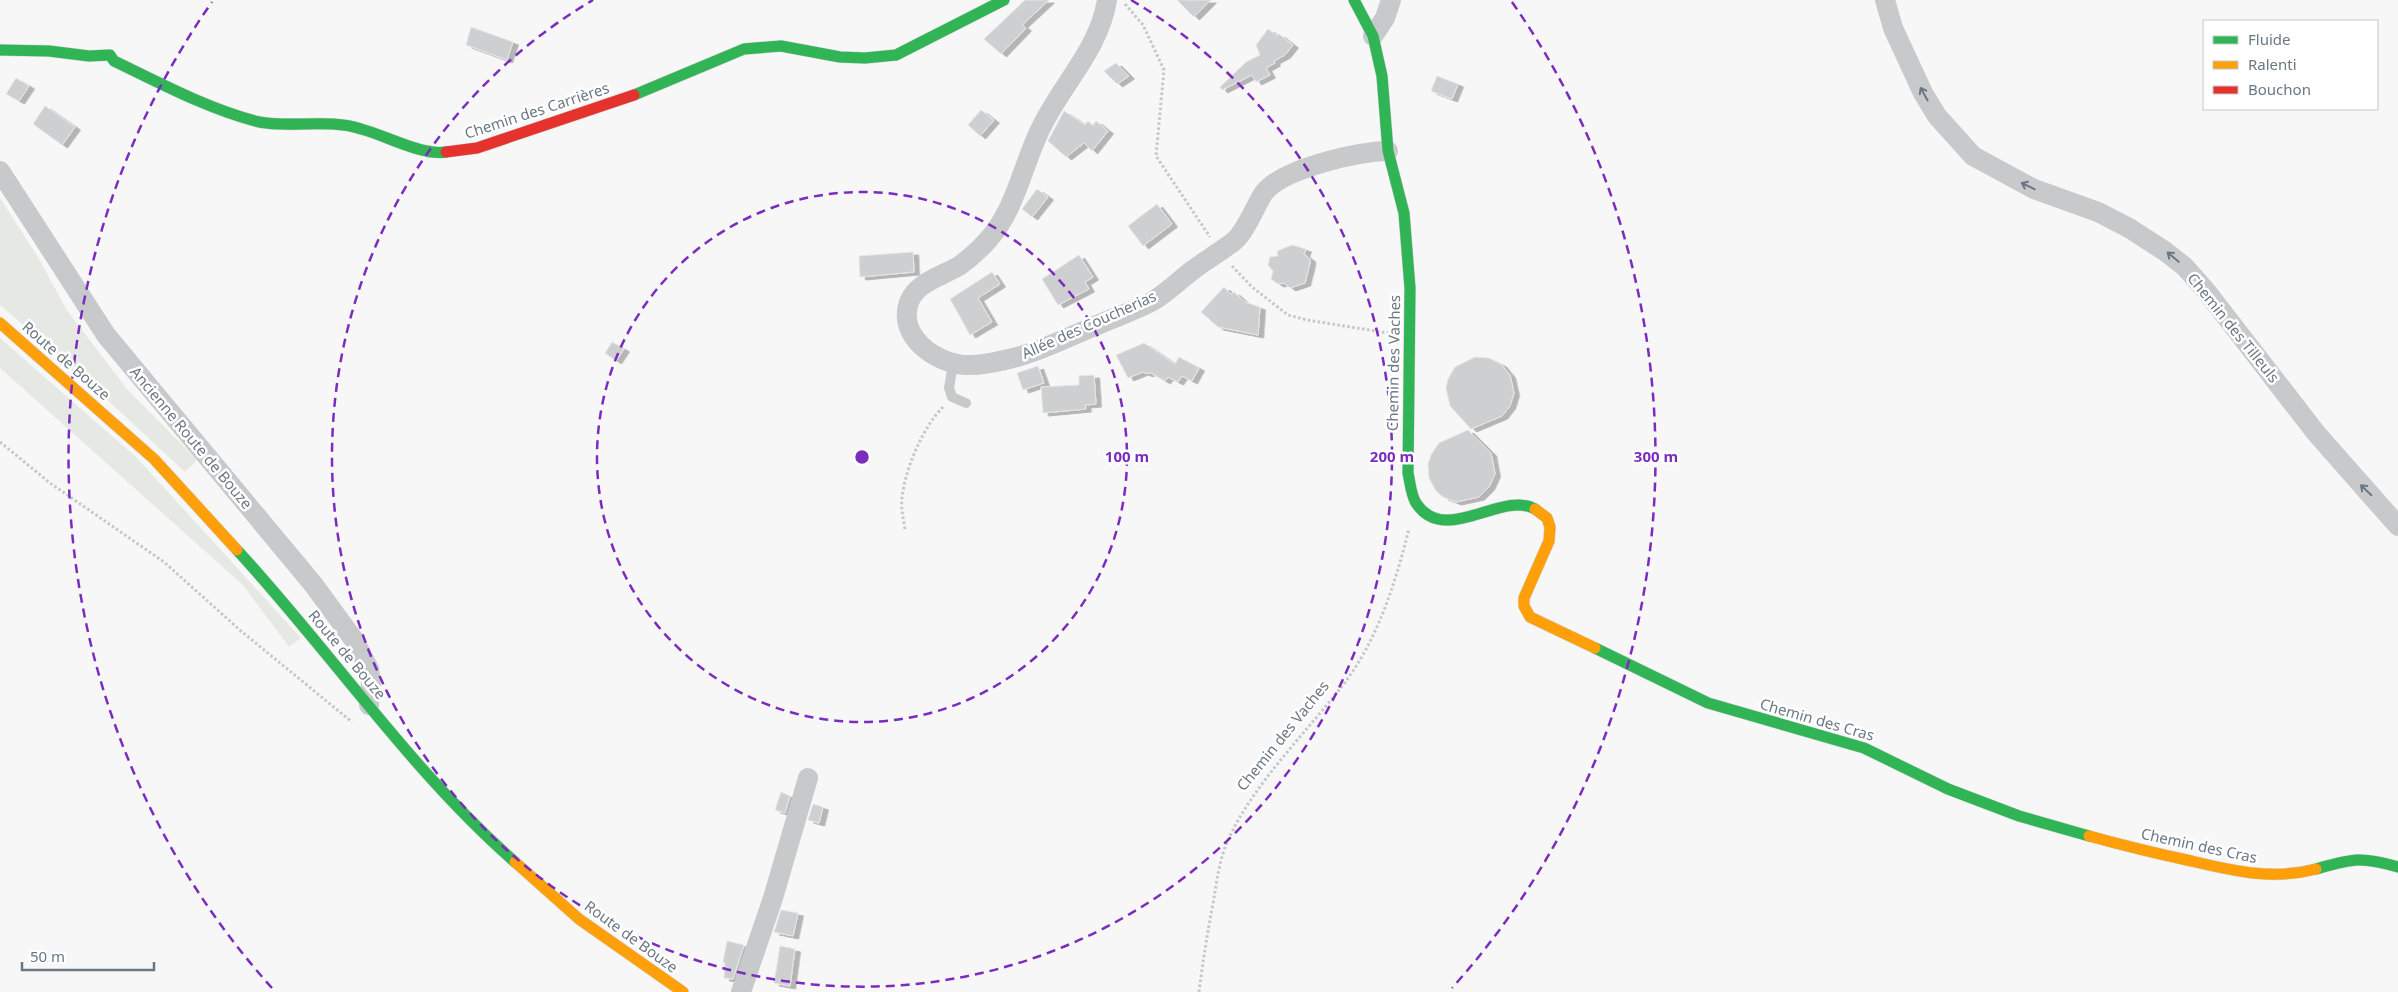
<svg xmlns="http://www.w3.org/2000/svg" width="2398" height="992" font-family="'Noto Sans',sans-serif">
	<defs>
		<filter id="shadow"><feDropShadow dx="5.5" dy="3" stdDeviation="0" flood-color="#0004"/></filter>
	</defs>
	<rect width="100%" height="100%" fill="#f7f7f7"/>
	<g fill="#e6e8e4">
		<path d="M 0,198 L 39,259 L 66,309 L 127,389 L 197,460 L 185,472 L 71,366 L 0,305 Z"/>
		<path d="M 0,338 L 137,458 L 301,638 L 289,647 L 243,585 L 0,368 Z"/>
	</g>
	<g fill="#cecfd0" stroke="#e6e6e6" filter="url(#shadow)">
		<path d="M 1025,0 L 1049,0 L 1022,25 L 1026,28 L 1001,54 L 984,39 Z"/>
		<path d="M 1177,0 L 1211,0 L 1194,17 Z"/>
		<path d="M 471,27 L 513,42 L 507,60 L 466,45 Z"/>
		<path d="M 1268,29 L 1277,36 L 1279,34 L 1293,45 L 1285,55 L 1274,61 L 1275,63 L 1266,68 L 1270,75 L 1256,82 L 1252,75 L 1222,90 L 1220,87 L 1246,62 L 1260,55 L 1256,45 Z"/>
		<path d="M 1116,63 L 1129,76 L 1117,84 L 1104,71 Z"/>
		<path d="M 1437,76 L 1458,84 L 1452,99 L 1431,91 Z"/>
		<path d="M 16,78 L 29,86 L 19,101 L 6,94 Z"/>
		<path d="M 45,106 L 75,127 L 62,145 L 33,124 Z"/>
		<path d="M 981,110 L 994,120 L 980,136 L 968,125 Z"/>
		<path d="M 1064,111 L 1085,125 L 1088,121 L 1093,126 L 1096,121 L 1108,131 L 1092,151 L 1084,143 L 1066,157 L 1048,141 Z"/>
		<path d="M 1037,189 L 1048,197 L 1032,217 L 1022,209 Z"/>
		<path d="M 1157,204 L 1172,224 L 1143,246 L 1128,226 Z"/>
		<path d="M 1292,245 L 1306,249 L 1304,254 L 1310,259 L 1310,263 L 1305,283 L 1290,288 L 1284,283 L 1278,284 L 1271,279 L 1273,271 L 1268,265 L 1270,257 L 1278,256 L 1277,251 Z"/>
		<path d="M 913,252 L 914,272 L 860,277 L 859,256 Z"/>
		<path d="M 1079,255 L 1093,277 L 1085,282 L 1089,289 L 1058,305 L 1042,279 Z"/>
		<path d="M 992,272 L 1000,284 L 978,298 L 992,322 L 970,335 L 950,299 Z"/>
		<path d="M 1224,287 L 1231,294 L 1234,292 L 1245,302 L 1260,307 L 1258,335 L 1218,327 L 1201,312 Z"/>
		<path d="M 612,342 L 624,349 L 616,361 L 605,353 Z"/>
		<path d="M 1144,343 L 1175,364 L 1179,357 L 1199,368 L 1192,381 L 1182,376 L 1178,382 L 1168,377 L 1165,381 L 1149,372 L 1148,374 L 1143,372 L 1128,378 L 1116,355 Z"/>
		<path d="M 1475,357 L 1489,358 L 1501,364 L 1510,375 L 1514,393 L 1510,406 L 1502,416 L 1471,429 L 1450,406 L 1446,388 L 1448,379 L 1455,367 Z"/>
		<path d="M 1038,366 L 1044,383 L 1023,390 L 1017,373 Z"/>
		<path d="M 1094,375 L 1096,404 L 1085,405 L 1086,409 L 1043,413 L 1041,387 L 1079,385 L 1079,376 Z"/>
		<path d="M 1468,430 L 1491,453 L 1495,474 L 1489,487 L 1479,497 L 1456,502 L 1443,497 L 1436,491 L 1429,478 L 1428,464 L 1431,455 L 1439,443 Z"/>
		<path d="M 781,792 L 790,796 L 785,813 L 775,810 Z"/>
		<path d="M 813,804 L 823,807 L 819,823 L 808,820 Z"/>
		<path d="M 781,910 L 798,913 L 793,936 L 774,932 Z"/>
		<path d="M 727,941 L 744,945 L 733,979 L 724,978 L 725,963 L 723,962 Z"/>
		<path d="M 780,946 L 795,949 L 790,986 L 774,983 Z"/>
	</g>
	<g fill="none" stroke-linecap="round" stroke-linejoin="round">
		<g stroke="#d3d4d5" stroke-width="12">
			<g id="fast">
				<path d="M 1354,0 L 1373,36 L 1382,76 L 1388,151 L 1404,213 L 1410,288 L 1408,473 C 1410,482 1411,495 1416,503 C 1445,547 1501,490 1535,509"/>
				<path d="M 0,50 L 49,51 L 89,56 L 110,55 L 114,61 C 160,83 206,108 255,121 C 289,129 327,118 361,129 C 385,135 422,156 446,152"/>
				<path d="M 634,95 L 744,49 L 781,46 L 840,57 L 865,58 L 896,55 L 1004,0"/>
				<path d="M 237,550 C 331,652 410,770 515,862"/>
				<path d="M 1595,648 L 1708,703 L 1864,748 L 1948,789 L 2019,816 L 2089,836"/>
				<path d="M 2316,869 C 2352,859 2361,856 2398,867"/>
			</g>
		</g>
		<g stroke="#d3d4d5" stroke-width="12">
			<g id="slow">
				<path d="M 0,323 L 154,459 L 237,550"/>
				<path d="M 1535,509 L 1547,518 L 1550,527 L 1549,541 L 1524,598 L 1524,606 L 1530,617 L 1595,648"/>
				<path d="M 2089,836 C 2122,845 2154,853 2187,860 C 2230,870 2271,881 2316,869"/>
				<path d="M 515,862 L 579,919 L 683,992"/>
			</g>
		</g>
		<g stroke="#d3d4d5" stroke-width="12">
			<path id="jam" d="M 446,152 L 477,148 L 634,95"/>
		</g>
		<g stroke="#c6c7c8" stroke-width="3" stroke-dasharray="2.5 2.5" stroke-linecap="butt">
			<path d="M 1125,4 L 1143,25 L 1164,70 L 1156,156 L 1210,237"/>
			<path d="M 1232,266 L 1252,287 L 1288,315 L 1307,320 L 1388,333"/>
			<path d="M 0,442 L 50,483 L 164,562 L 241,631 L 352,722"/>
			<path d="M 905,529 C 903,518 901,508 902,498 C 905,469 923,427 943,407"/>
			<path d="M 1199,992 C 1203,960 1208,930 1214,898 C 1217,879 1220,858 1228,840 C 1254,783 1305,734 1343,685 C 1378,639 1395,584 1409,529"/>
		</g>
		<path stroke="#c8c9ca" stroke-width="10" d="M 953,364 L 949,388 L 952,397 L 966,403"/>
		<g stroke="#c8c9ca" stroke-width="20">
			<path d="M 1107,0 C 1099,51 1059,87 1039,132 C 1022,168 1015,210 988,240 C 979,250 969,259 959,266 C 942,276 917,282 909,302 C 897,336 935,363 965,365 C 982,366 1000,361 1017,357 C 1043,350 1068,337 1093,327 C 1112,318 1132,312 1151,302 C 1166,294 1179,280 1193,270 C 1206,260 1220,252 1233,242 C 1245,233 1255,207 1263,194 C 1280,169 1359,151 1388,151"/>
			<path d="M 1885,0 L 1893,28 L 1923,93 L 1937,116 L 1973,156 L 2034,189 L 2098,212 L 2129,228 L 2166,252 L 2185,267 L 2207,292 L 2316,433 L 2398,526"/>
			<path d="M 1373,36 L 1385,18 L 1391,0"/>
			<path d="M 0,171 L 106,335 L 313,584 L 354,640 L 369,669 L 371,683 L 369,705"/>
			<path d="M 741,992 L 773,898 L 808,778"/>
		</g>
		<use href="#fast" stroke="#30b455" stroke-width="11"/>
		<use href="#slow" stroke="#ff9f0a" stroke-width="11"/>
		<use href="#jam" stroke="#e5322d" stroke-width="11"/>
	</g>
	<defs><path id="oneway-shaft" d="M-6 0H5M1.5-3L5.5 0L1.5 3" fill="none" stroke-width="1.6" stroke-linecap="round" stroke-linejoin="round" transform="scale(1.25)"/></defs>
	<g stroke="#6a7884">
		<use href="#oneway-shaft" transform="translate(1924 94) rotate(-119)"/>
		<use href="#oneway-shaft" transform="translate(2028 186) rotate(-154)"/>
		<use href="#oneway-shaft" transform="translate(2173 257) rotate(-140)"/>
		<use href="#oneway-shaft" transform="translate(2366 490) rotate(-136)"/>
	</g>
	<g fill="none" stroke="#7b2cbf" stroke-width="2.5" stroke-dasharray="9 6">
		<circle cx="862" cy="457" r="265"/>
		<path d="M1131 0A530 530 0 1 1 593 0"/>
		<path d="M272 988A794 794 0 0 1 212 2M1512 2A794 794 0 0 1 1452 988"/>
	</g>
	<g text-anchor="middle" stroke-width="5" stroke-linejoin="round" paint-order="stroke">
		<g font-size="15" fill="#6a7884" stroke="#fff">
			<text transform="translate(537 111) rotate(-18)" y="5">Chemin des Carrières</text>
			<text transform="translate(1089 325) rotate(-24)" y="5">Allée des Coucherias</text>
			<text transform="translate(2233 328) rotate(51)" y="5">Chemin des Tilleuls</text>
			<text transform="translate(66 361) rotate(41)" y="5">Route de Bouze</text>
			<text transform="translate(1394 363) rotate(-89)" y="5">Chemin des Vaches</text>
			<text transform="translate(191 438) rotate(50)" y="5">Ancienne Route de Bouze</text>
			<text transform="translate(347 655) rotate(50)" y="5">Route de Bouze</text>
			<text transform="translate(1817 720) rotate(16)" y="5">Chemin des Cras</text>
			<text transform="translate(1283 736) rotate(-51)" y="5">Chemin des Vaches</text>
			<text transform="translate(2199 846) rotate(12)" y="5">Chemin des Cras</text>
			<text transform="translate(631 937) rotate(36)" y="5">Route de Bouze</text>
		</g>
	</g>
	<circle cx="862" cy="457" r="8" fill="#7b2cbf" stroke="#fff" stroke-width="2.5"/>
	<g font-size="15" text-anchor="middle" font-weight="bold" fill="#7b2cbf" stroke="#fff" stroke-width="5" stroke-linejoin="round" paint-order="stroke">
		<text x="1127" y="462">100 m</text>
		<text x="1392" y="462">200 m</text>
		<text x="1656" y="462">300 m</text>
	</g>
	<rect x="2203" y="20" width="175" height="90" fill="#ffffff" stroke="#c3c9ce"/>
	<rect x="2213" y="36" width="25" height="8" fill="#30b455" stroke="#c3c9ce"/>
	<text x="2248" y="45" font-size="15" fill="#6a7884">Fluide</text>
	<rect x="2213" y="61" width="25" height="8" fill="#ff9f0a" stroke="#c3c9ce"/>
	<text x="2248" y="70" font-size="15" fill="#6a7884">Ralenti</text>
	<rect x="2213" y="86" width="25" height="8" fill="#e5322d" stroke="#c3c9ce"/>
	<text x="2248" y="95" font-size="15" fill="#6a7884">Bouchon</text>
	<path d="M22 962v8h132v-8" fill="none" stroke="#6a7884" stroke-width="2.5"/>
	<text x="30" y="962" font-size="15" fill="#6a7884" stroke="#ffffff" stroke-width="4" paint-order="stroke">50 m</text>
</svg>
